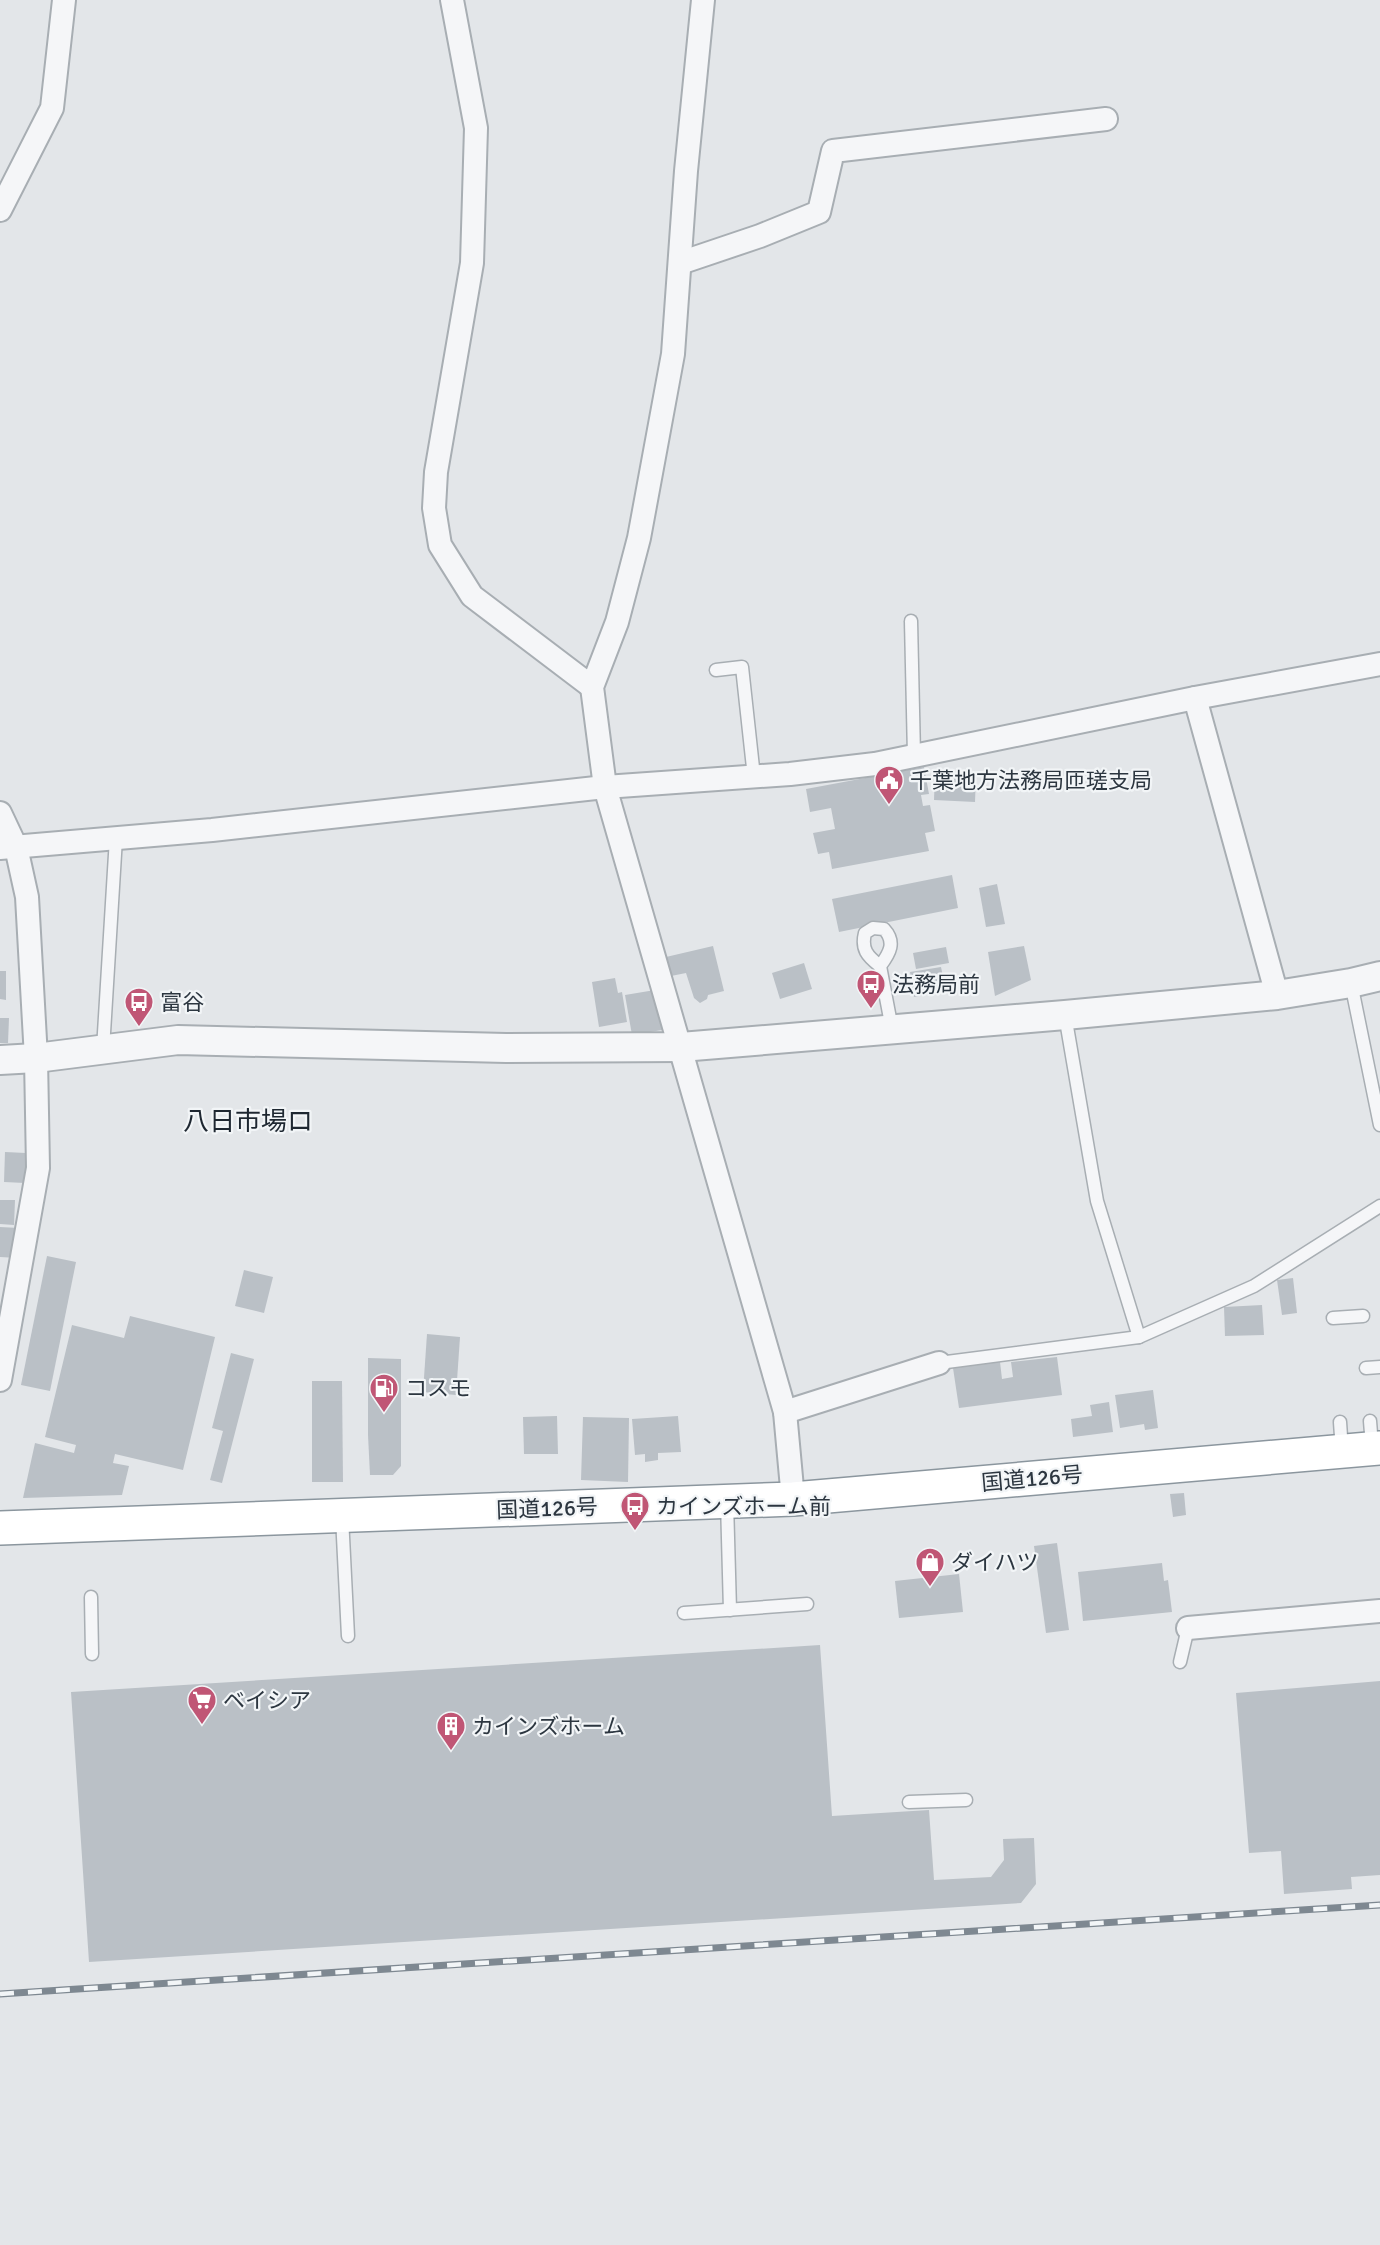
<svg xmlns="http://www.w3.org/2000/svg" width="1380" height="2245" font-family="Signika,'Noto Sans JP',sans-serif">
	<rect width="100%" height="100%" fill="#e3e6e9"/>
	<g fill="#bac0c6">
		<path d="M 924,767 L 929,794 L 921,795 L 923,806 L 930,805 L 935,831 L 925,833 L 929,851 L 832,869 L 829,852 L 818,854 L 813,833 L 835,829 L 831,808 L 810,812 L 806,789 Z"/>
		<path d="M 935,773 L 976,775 L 975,802 L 934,800 Z"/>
		<path d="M 952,875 L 958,908 L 839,932 L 832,899 Z"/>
		<path d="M 997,884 L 1005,924 L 986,927 L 979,888 Z"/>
		<path d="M 713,946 L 724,991 L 708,995 L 707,999 L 700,1003 L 694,998 L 686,973 L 671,976 L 666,957 Z"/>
		<path d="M 1024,946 L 1031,980 L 995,996 L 988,952 Z"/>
		<path d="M 946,947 L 949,963 L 916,969 L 913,953 Z"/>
		<path d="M 804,963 L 812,989 L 780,999 L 772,973 Z"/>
		<path d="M 941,967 L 946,991 L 914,997 L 910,972 Z"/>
		<path d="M 0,971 L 6,971 L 6,1000 L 0,999 Z"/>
		<path d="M 615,978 L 618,993 L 622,992 L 627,1022 L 599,1027 L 592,982 Z"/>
		<path d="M 655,990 L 662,1030 L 632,1035 L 625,995 Z"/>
		<path d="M 0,1018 L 9,1018 L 8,1043 L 0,1043 Z"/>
		<path d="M 5,1152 L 26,1153 L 25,1183 L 4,1182 Z"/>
		<path d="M 0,1200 L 15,1200 L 14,1225 L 0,1224 Z"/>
		<path d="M 0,1227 L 19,1228 L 18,1258 L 0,1257 Z"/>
		<path d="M 47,1256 L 76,1262 L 50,1391 L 21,1385 Z"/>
		<path d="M 244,1270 L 273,1277 L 264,1313 L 235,1306 Z"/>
		<path d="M 1293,1278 L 1297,1313 L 1282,1315 L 1277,1280 Z"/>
		<path d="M 1262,1305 L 1264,1335 L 1225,1336 L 1224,1307 Z"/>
		<path d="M 130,1316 L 215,1337 L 183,1470 L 115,1454 L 113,1463 L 129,1466 L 122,1495 L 23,1498 L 35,1443 L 74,1453 L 76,1445 L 45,1437 L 72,1325 L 124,1338 Z"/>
		<path d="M 427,1334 L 460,1337 L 456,1395 L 423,1392 Z"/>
		<path d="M 231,1353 L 254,1359 L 222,1483 L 210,1480 L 223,1431 L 212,1428 Z"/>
		<path d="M 1057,1357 L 1062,1395 L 959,1408 L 953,1368 L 1000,1362 L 1002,1379 L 1013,1377 L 1011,1362 Z"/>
		<path d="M 368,1358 L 401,1359 L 401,1466 L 393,1475 L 370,1475 L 368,1435 Z"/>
		<path d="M 312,1381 L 342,1381 L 343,1482 L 312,1482 Z"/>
		<path d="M 1153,1390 L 1158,1428 L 1145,1430 L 1144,1424 L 1120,1428 L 1115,1395 Z"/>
		<path d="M 1109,1402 L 1113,1432 L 1073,1437 L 1071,1419 L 1092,1416 L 1090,1405 Z"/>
		<path d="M 557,1416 L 558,1454 L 524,1454 L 523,1417 Z"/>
		<path d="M 678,1416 L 681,1452 L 658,1453 L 658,1460 L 645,1462 L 645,1454 L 635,1455 L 632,1419 Z"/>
		<path d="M 583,1417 L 629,1418 L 628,1482 L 581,1480 Z"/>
		<path d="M 1184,1493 L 1186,1515 L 1173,1517 L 1170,1494 Z"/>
		<path d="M 1057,1543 L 1069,1630 L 1046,1633 L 1034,1546 Z"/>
		<path d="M 1162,1563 L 1164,1581 L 1168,1580 L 1172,1612 L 1083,1621 L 1078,1572 Z"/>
		<path d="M 959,1574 L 963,1612 L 899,1618 L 895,1581 Z"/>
		<path d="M 820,1645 L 832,1816 L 929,1810 L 934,1880 L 991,1877 L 1004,1860 L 1003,1839 L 1034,1838 L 1036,1884 L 1021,1903 L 89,1962 L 71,1692 Z"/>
		<path d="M 1380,1681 L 1380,1875 L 1351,1877 L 1352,1889 L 1284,1894 L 1281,1851 L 1249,1853 L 1236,1693 Z"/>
	</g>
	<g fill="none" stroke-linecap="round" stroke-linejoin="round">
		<g stroke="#a8aeb3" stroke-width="15">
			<g id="service">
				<path d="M 911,621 L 914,756"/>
				<path d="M 716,670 L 742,667 L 754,777"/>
				<path d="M 880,966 C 890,953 896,942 884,929 L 873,928 L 865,933 C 861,949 867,956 880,966 L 892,1029"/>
				<path d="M 1351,983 L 1380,1125"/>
				<path d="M 1065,1015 L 1097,1201 L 1139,1337"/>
				<path d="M 103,1049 L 116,838"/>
				<path d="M 1333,1318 L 1363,1316"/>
				<path d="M 939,1363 L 1139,1337 L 1254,1286 L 1380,1206"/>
				<path d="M 1366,1368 L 1380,1367"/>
				<path d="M 1370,1421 L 1372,1446"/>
				<path d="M 1340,1422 L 1342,1451"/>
				<path d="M 727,1502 L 730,1610"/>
				<path d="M 342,1517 L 348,1636"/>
				<path d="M 91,1597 L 92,1654"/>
				<path d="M 684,1613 L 807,1604"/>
				<path d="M 1180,1662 L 1188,1628"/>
				<path d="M 909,1802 L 966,1800"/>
			</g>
		</g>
		<g stroke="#a8aeb3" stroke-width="26">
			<g id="minor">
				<path d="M 452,0 L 476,128 L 472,263 L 436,472 L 434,508 L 440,545 L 472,596 L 592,687"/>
				<path d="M 703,0 L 686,171 L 673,354 L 639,538 L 617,622 L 592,687 L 605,787 L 785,1412 L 793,1499"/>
				<path d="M 0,210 L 52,108 L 64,0"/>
				<path d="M 680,263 L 760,236 L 819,212 L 833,151 L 1106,119"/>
				<path d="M 1195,698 L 1277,995"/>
				<path d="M 0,813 L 16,847 L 27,897 L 36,1058 L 38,1168 L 0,1380"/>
				<path d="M 0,848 L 212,830 L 605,787 L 790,774 L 875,764 L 1195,698 L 1380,664"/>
				<path d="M 785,1412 L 939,1363"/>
				<path d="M 1188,1628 L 1380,1611"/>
			</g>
		</g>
		<g stroke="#a8aeb3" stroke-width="32">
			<path id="tertiary" d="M 0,1060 L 36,1058 L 178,1040 L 506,1048 L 681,1047 L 1065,1015 L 1277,995 L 1351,983 L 1380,976"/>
		</g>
		<g stroke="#8b969e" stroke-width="36">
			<path id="trunk" d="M 0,1528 L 793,1499 L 1380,1448"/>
		</g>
		<use href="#service" stroke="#f5f6f8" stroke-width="12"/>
		<use href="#minor" stroke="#f5f6f8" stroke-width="22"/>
		<use href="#tertiary" stroke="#f5f6f8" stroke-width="28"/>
		<use href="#trunk" stroke="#fff" stroke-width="33"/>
		<g stroke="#7e8891" stroke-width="7">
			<path id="rail" d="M 0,1994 L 1380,1905"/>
		</g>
		<use href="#rail" stroke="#f2f5f7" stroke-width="4.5" stroke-dasharray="14" stroke-linecap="butt"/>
	</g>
	<defs>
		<g id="civic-pin" transform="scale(1.5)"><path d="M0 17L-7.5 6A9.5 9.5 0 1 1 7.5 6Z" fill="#c05675" stroke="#f2f5f7"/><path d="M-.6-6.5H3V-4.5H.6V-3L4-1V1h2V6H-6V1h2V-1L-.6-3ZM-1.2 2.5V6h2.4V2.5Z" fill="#fff"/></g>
		<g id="bus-pin" transform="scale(1.5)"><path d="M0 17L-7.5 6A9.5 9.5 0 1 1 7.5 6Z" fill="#c05675" stroke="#f2f5f7"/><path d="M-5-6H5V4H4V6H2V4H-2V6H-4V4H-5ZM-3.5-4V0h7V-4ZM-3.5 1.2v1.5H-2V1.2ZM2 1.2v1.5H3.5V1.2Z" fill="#fff"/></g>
		<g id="fuel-pin" transform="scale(1.5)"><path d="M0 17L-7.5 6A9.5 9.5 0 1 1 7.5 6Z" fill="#c05675" stroke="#f2f5f7"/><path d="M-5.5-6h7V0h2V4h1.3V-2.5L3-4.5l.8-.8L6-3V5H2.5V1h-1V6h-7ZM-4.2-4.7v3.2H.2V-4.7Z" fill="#fff"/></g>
		<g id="shop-pin" transform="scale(1.5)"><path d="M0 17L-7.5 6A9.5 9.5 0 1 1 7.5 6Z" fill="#c05675" stroke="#f2f5f7"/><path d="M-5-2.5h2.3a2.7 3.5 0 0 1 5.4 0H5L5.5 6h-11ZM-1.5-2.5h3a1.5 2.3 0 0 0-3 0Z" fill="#fff"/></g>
		<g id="supermarket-pin" transform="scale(1.5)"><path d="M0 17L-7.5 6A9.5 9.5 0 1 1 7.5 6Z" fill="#c05675" stroke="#f2f5f7"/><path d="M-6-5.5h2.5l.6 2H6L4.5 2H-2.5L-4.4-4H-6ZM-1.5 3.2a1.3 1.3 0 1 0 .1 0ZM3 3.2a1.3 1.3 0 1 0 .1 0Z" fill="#fff"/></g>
		<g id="building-pin" transform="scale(1.5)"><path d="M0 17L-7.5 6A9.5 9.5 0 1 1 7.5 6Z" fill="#c05675" stroke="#f2f5f7"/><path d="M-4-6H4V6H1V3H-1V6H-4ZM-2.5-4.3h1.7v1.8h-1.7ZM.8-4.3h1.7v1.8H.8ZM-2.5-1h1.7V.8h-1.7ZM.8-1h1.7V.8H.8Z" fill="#fff"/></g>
	</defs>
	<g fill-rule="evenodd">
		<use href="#civic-pin" x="889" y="780"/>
		<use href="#bus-pin" x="871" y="984"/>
		<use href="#bus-pin" x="139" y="1002"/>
		<use href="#fuel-pin" x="384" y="1388"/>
		<use href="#bus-pin" x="635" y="1506"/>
		<use href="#shop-pin" x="930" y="1562"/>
		<use href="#supermarket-pin" x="202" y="1700"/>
		<use href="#building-pin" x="451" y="1726"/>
	</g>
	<g text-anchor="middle" stroke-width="4.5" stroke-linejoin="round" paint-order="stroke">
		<g font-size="22" fill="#2c3640" stroke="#f2f5f7" text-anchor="start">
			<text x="910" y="788">千葉地方法務局匝瑳支局</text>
			<text x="892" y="992">法務局前</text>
			<text x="160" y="1010">富谷</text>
			<text x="405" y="1396">コスモ</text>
			<text x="656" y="1514">カインズホーム前</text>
			<text x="951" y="1570">ダイハツ</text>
			<text x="223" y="1708">ベイシア</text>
			<text x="472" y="1734">カインズホーム</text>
		</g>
		<g font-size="22" fill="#2c3640" stroke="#f2f5f7">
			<text transform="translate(1032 1478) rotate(-5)" y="8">国道126号</text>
			<text transform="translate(547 1508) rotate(-2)" y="8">国道126号</text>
		</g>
		<g font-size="26" fill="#1e2731" stroke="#f2f5f7">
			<text x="248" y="1130">八日市場ロ</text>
		</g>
	</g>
</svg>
